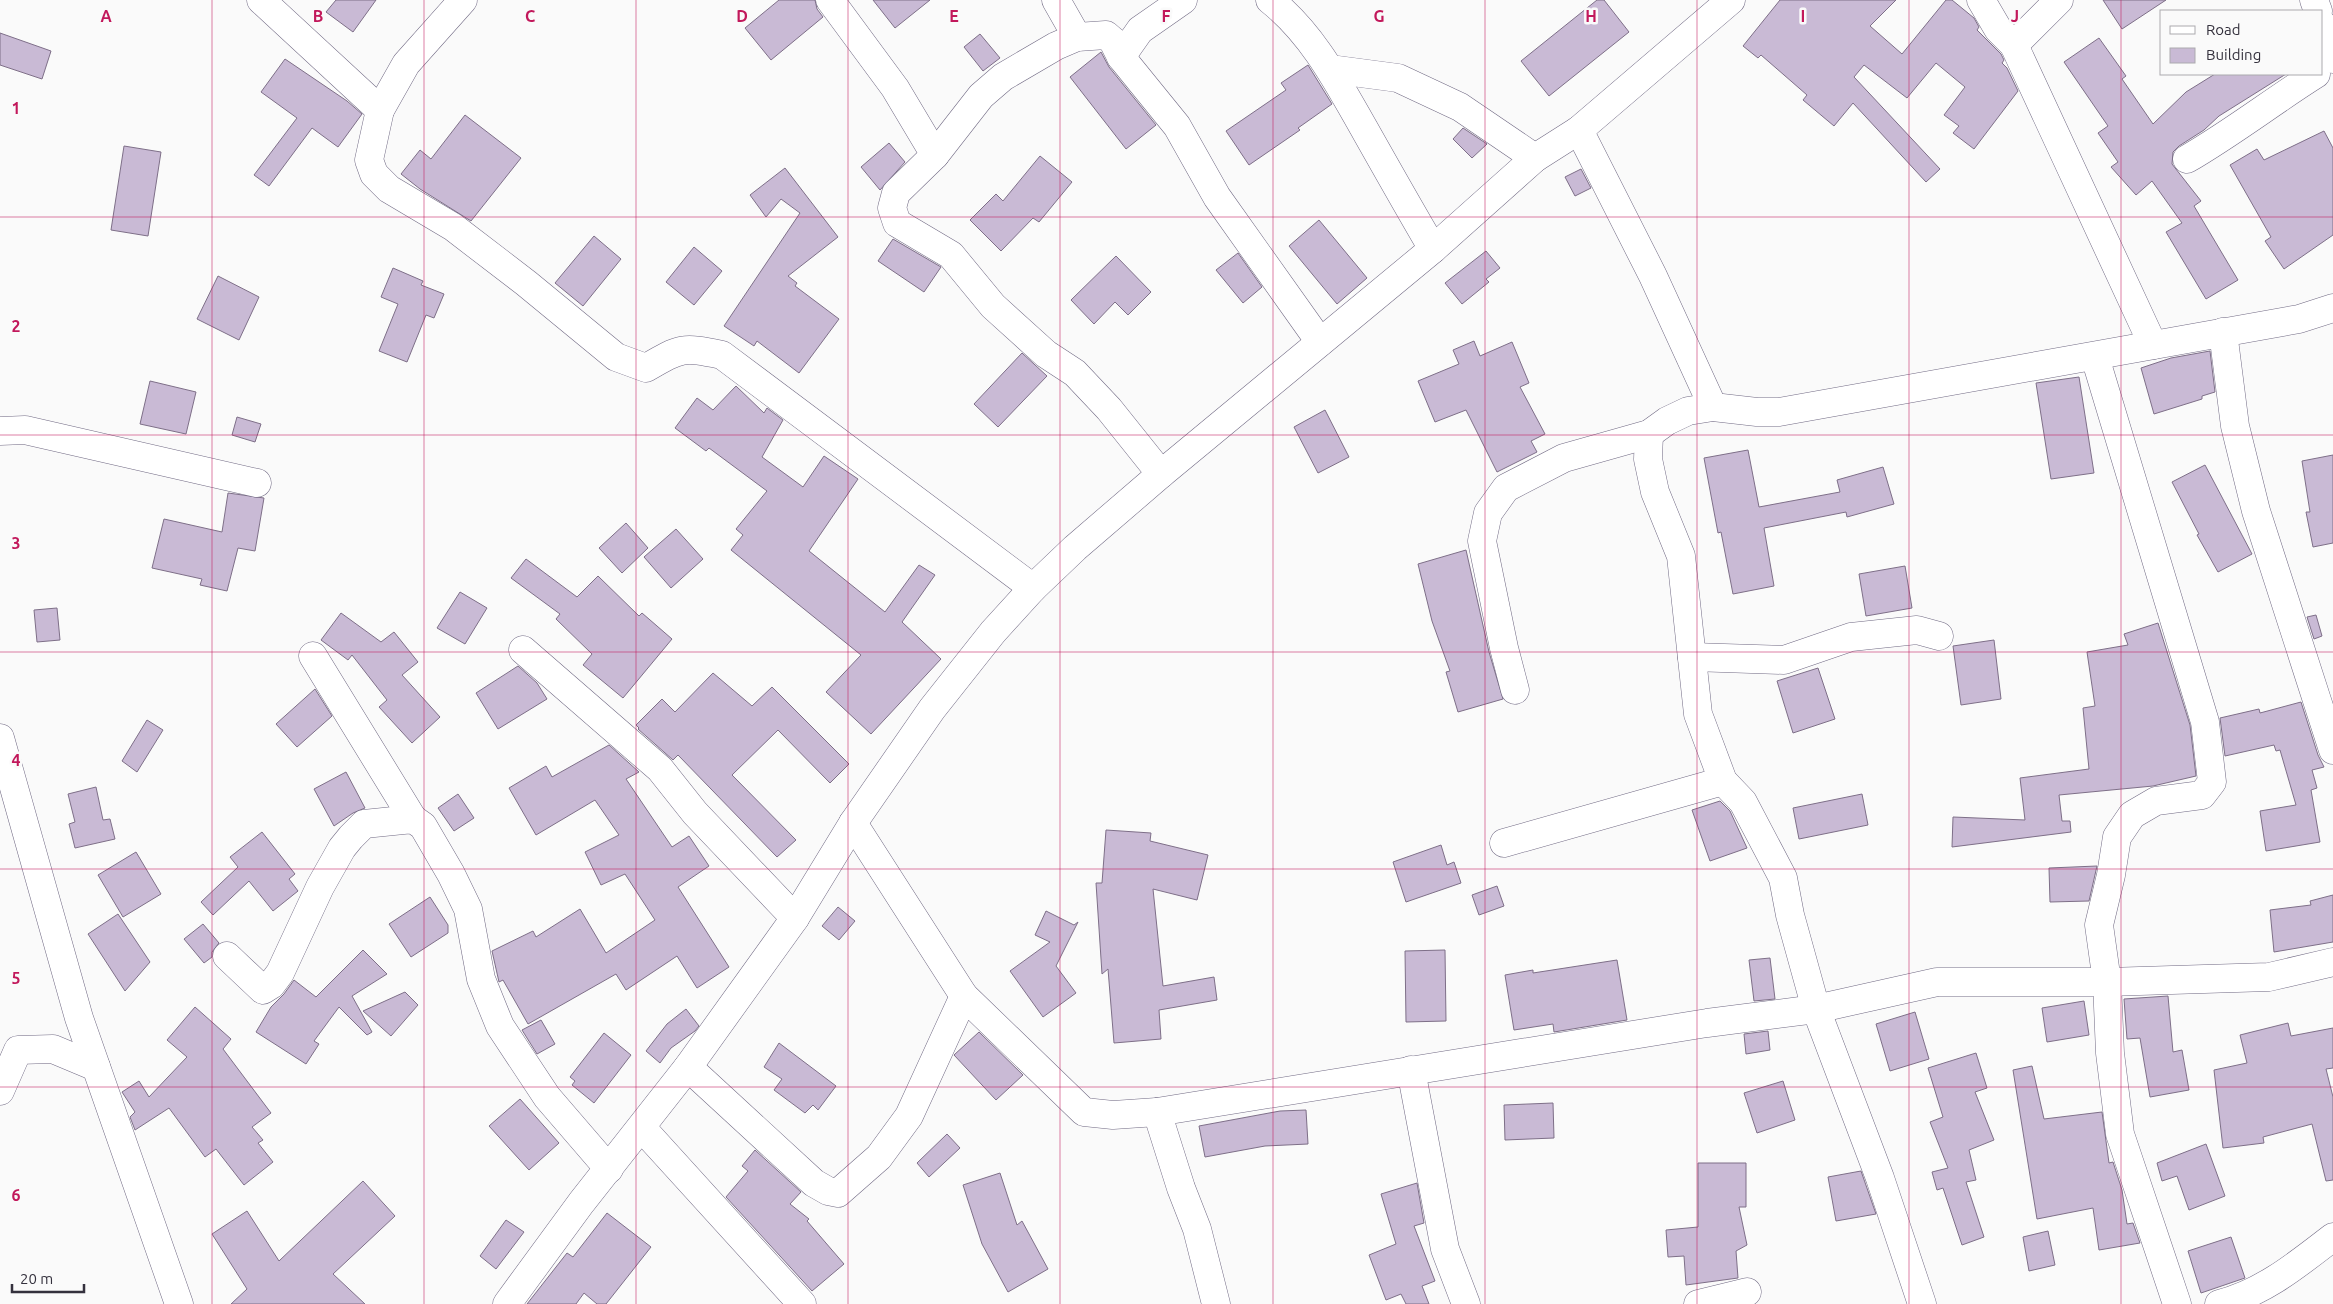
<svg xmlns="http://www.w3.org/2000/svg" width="2333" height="1304" font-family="Ubuntu,sans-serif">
	<rect width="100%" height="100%" fill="#fafafa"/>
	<g fill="#c9bad5" stroke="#7e6f88">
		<path d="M 336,0 L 376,0 L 353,32 L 326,12 Z"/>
		<path d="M 779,0 L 815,0 L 817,9 L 823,17 L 771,60 L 745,28 Z"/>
		<path d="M 873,0 L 930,0 L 895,28 Z"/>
		<path d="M 1597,0 L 1604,0 L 1629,32 L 1549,96 L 1521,61 Z"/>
		<path d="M 1780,0 L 1896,0 L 1870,26 L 1902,54 L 1946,0 L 1952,0 L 1974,18 L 1979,27 L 1977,30 L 2001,54 L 2004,60 L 2002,63 L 2007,68 L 2018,91 L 1974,149 L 1953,133 L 1959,126 L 1944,115 L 1965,87 L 1936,63 L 1907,98 L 1864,65 L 1854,77 L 1940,169 L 1926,182 L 1853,103 L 1834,126 L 1803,100 L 1807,95 L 1761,55 L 1758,58 L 1743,46 Z"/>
		<path d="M 2103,0 L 2166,0 L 2122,29 Z"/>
		<path d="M 0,33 L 51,51 L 42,79 L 0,65 Z"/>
		<path d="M 980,34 L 1000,58 L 983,71 L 964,47 Z"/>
		<path d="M 2099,38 L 2126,76 L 2122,79 L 2153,124 L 2186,92 L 2215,74 L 2286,74 L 2219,116 L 2204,130 L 2179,146 L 2173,152 L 2172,164 L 2201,201 L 2194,206 L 2238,280 L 2206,299 L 2166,232 L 2182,223 L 2152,181 L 2136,195 L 2111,167 L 2118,162 L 2098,133 L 2108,126 L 2064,62 Z"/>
		<path d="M 1101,52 L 1109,67 L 1156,125 L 1126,149 L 1070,77 Z"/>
		<path d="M 285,59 L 347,101 L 362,114 L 338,147 L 312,128 L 269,186 L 254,175 L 297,118 L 261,92 Z"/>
		<path d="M 1308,65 L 1332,104 L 1298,128 L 1300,130 L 1249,165 L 1226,131 L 1286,90 L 1281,83 Z"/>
		<path d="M 465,115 L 521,158 L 471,221 L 420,189 L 401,174 L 420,150 L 431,159 Z"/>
		<path d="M 1463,128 L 1487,144 L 1472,158 L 1453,139 Z"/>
		<path d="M 2324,131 L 2333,148 L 2333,235 L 2284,269 L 2265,241 L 2271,237 L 2230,165 L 2257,149 L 2264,160 Z"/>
		<path d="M 889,143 L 905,162 L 880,190 L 861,167 Z"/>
		<path d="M 124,146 L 161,152 L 148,236 L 111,230 Z"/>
		<path d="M 1040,156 L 1072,182 L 1039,222 L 1033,218 L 1001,251 L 970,220 L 996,194 L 1003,201 Z"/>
		<path d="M 785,168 L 838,237 L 788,276 L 797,283 L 795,286 L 839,319 L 799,373 L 757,341 L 754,346 L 724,326 L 800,213 L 781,199 L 766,217 L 750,195 Z"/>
		<path d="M 1581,169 L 1591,188 L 1575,196 L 1565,177 Z"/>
		<path d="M 1319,220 L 1367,278 L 1337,304 L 1289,246 Z"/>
		<path d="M 594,236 L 621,259 L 583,306 L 555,283 Z"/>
		<path d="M 893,239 L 941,267 L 924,292 L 878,261 Z"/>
		<path d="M 694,247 L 722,271 L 694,305 L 666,282 Z"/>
		<path d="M 1486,251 L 1500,268 L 1486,279 L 1489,282 L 1462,304 L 1445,283 Z"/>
		<path d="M 1238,253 L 1262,287 L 1243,303 L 1216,270 Z"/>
		<path d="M 1116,256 L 1151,292 L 1128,315 L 1115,302 L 1094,324 L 1071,300 Z"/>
		<path d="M 393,268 L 423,281 L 421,285 L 444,294 L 434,318 L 426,315 L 407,362 L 379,351 L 398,304 L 381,297 Z"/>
		<path d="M 218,276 L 259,297 L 239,340 L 197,319 Z"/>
		<path d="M 1474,341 L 1480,356 L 1512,342 L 1529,383 L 1520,387 L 1545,434 L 1531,441 L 1537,452 L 1497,472 L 1466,410 L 1435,422 L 1418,381 L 1459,364 L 1453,350 Z"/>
		<path d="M 2210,351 L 2215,392 L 2202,396 L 2202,399 L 2154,414 L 2141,368 L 2171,358 Z"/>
		<path d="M 1022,353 L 1047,376 L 998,427 L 974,404 Z"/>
		<path d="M 2079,377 L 2094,473 L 2051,479 L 2036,383 Z"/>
		<path d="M 150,381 L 196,392 L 186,434 L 140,424 Z"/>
		<path d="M 736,386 L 764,413 L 767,408 L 783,420 L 762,457 L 803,487 L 824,456 L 858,479 L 809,551 L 885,612 L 919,565 L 935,575 L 902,622 L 941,659 L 871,734 L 826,692 L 861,655 L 731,550 L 743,535 L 736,529 L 767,491 L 709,448 L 706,451 L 675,428 L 697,398 L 713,410 Z"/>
		<path d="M 1325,410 L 1349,457 L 1318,473 L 1294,427 Z"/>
		<path d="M 237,417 L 261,424 L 255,442 L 232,435 Z"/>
		<path d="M 1748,450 L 1759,507 L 1840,492 L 1837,480 L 1883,467 L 1894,504 L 1847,517 L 1846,512 L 1764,528 L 1774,586 L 1733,594 L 1721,532 L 1718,533 L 1704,458 Z"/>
		<path d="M 2333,455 L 2333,543 L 2313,547 L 2306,512 L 2310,512 L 2302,461 Z"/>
		<path d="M 2205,465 L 2252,554 L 2218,572 L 2197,535 L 2199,534 L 2172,482 Z"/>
		<path d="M 228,493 L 264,498 L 255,551 L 238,548 L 227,591 L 200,585 L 202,579 L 152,568 L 164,519 L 222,532 Z"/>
		<path d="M 626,523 L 648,548 L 622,573 L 599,548 Z"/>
		<path d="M 676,529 L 703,559 L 671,588 L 644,557 Z"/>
		<path d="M 1466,550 L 1489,652 L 1503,699 L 1458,712 L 1446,672 L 1450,671 L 1432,621 L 1418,564 Z"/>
		<path d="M 526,559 L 577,597 L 598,576 L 639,616 L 642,613 L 672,639 L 623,698 L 583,665 L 592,654 L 556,619 L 560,614 L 511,578 Z"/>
		<path d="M 1905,566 L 1912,608 L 1866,616 L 1859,574 Z"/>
		<path d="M 460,592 L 487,608 L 465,644 L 437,628 Z"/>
		<path d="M 57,608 L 60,640 L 37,642 L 34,610 Z"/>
		<path d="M 341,613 L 381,642 L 394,632 L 418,662 L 402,675 L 440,717 L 412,743 L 379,707 L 387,700 L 352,655 L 348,660 L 321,640 Z"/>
		<path d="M 2316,615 L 2322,636 L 2314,639 L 2307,617 Z"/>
		<path d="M 2158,623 L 2190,725 L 2196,776 L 2153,786 L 2059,795 L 2062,821 L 2070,821 L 2071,832 L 1952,847 L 1953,817 L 2025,820 L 2020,778 L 2089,769 L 2083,708 L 2095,706 L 2087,652 L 2128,645 L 2124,634 Z"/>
		<path d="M 1994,640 L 2001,699 L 1961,705 L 1953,646 Z"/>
		<path d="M 518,666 L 537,683 L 547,699 L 498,729 L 476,693 Z"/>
		<path d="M 1818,668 L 1835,719 L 1793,733 L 1777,681 Z"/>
		<path d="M 713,673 L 752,706 L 772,687 L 849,764 L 830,783 L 778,730 L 732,775 L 796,840 L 777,857 L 678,755 L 673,760 L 638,729 L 639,728 L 636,725 L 662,699 L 675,712 Z"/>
		<path d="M 315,689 L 332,716 L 297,747 L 276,724 Z"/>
		<path d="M 2301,702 L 2318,755 L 2324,767 L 2312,770 L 2317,788 L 2311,790 L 2320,842 L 2266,851 L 2260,811 L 2296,805 L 2280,750 L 2276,751 L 2274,745 L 2225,756 L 2220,718 L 2259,709 L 2260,713 Z"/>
		<path d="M 147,720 L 163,730 L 137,772 L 122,761 Z"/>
		<path d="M 609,745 L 639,772 L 626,779 L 672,847 L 689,836 L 709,866 L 678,887 L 729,967 L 697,988 L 677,956 L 626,990 L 616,974 L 528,1024 L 503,980 L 499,982 L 492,951 L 533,931 L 536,937 L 580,909 L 606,953 L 655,920 L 625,874 L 601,885 L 585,852 L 619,835 L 595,800 L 536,835 L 509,788 L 546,766 L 552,777 Z"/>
		<path d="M 346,772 L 365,808 L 353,813 L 334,826 L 314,789 Z"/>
		<path d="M 96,787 L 103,820 L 110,819 L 115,839 L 75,848 L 69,824 L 75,822 L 68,794 Z"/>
		<path d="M 458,794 L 474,818 L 454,831 L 438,808 Z"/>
		<path d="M 1862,794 L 1868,825 L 1799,839 L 1793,808 Z"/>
		<path d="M 1720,801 L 1730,811 L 1747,848 L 1710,861 L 1692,810 Z"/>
		<path d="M 1106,830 L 1151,833 L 1150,841 L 1208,855 L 1197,900 L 1153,889 L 1163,986 L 1214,977 L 1217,1000 L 1159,1010 L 1161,1039 L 1114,1043 L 1108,969 L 1102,974 L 1096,883 L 1102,883 Z"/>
		<path d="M 262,832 L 295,874 L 289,879 L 298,891 L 273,911 L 249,881 L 213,915 L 201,902 L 238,867 L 230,857 Z"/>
		<path d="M 1441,845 L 1447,865 L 1454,862 L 1461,883 L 1406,902 L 1393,862 Z"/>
		<path d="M 136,852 L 161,894 L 123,917 L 98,875 Z"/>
		<path d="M 2097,866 L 2089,901 L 2050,902 L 2049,868 Z"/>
		<path d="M 1497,886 L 1504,906 L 1479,915 L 1472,895 Z"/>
		<path d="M 2333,895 L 2333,942 L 2274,952 L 2270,910 L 2311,905 L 2310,901 Z"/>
		<path d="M 430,897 L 448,925 L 448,933 L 411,957 L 389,924 Z"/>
		<path d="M 838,907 L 855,921 L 839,940 L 822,926 Z"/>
		<path d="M 1046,911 L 1074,925 L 1078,922 L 1056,966 L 1076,993 L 1043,1017 L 1010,971 L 1050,942 L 1035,935 Z"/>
		<path d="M 118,914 L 150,962 L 125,991 L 88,934 Z"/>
		<path d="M 203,924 L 219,943 L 212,952 L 212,957 L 204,963 L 184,939 Z"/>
		<path d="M 363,950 L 387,974 L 352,996 L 372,1032 L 367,1035 L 339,1007 L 314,1041 L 319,1044 L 306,1064 L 256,1032 L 271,1007 L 284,994 L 294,980 L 316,997 Z"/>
		<path d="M 1445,950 L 1446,1021 L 1406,1022 L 1405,951 Z"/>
		<path d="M 1770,958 L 1775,999 L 1754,1001 L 1749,960 Z"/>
		<path d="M 1617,960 L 1627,1020 L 1554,1032 L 1553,1024 L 1514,1030 L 1505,975 L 1533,970 L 1533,973 Z"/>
		<path d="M 405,992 L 418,1005 L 391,1036 L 363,1011 Z"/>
		<path d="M 2168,996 L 2173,1052 L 2182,1050 L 2189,1090 L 2150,1097 L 2140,1038 L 2127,1039 L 2124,999 Z"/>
		<path d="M 2084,1001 L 2089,1035 L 2047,1042 L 2042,1008 Z"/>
		<path d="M 195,1007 L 231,1039 L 223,1049 L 271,1113 L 252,1127 L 263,1140 L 258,1143 L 273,1162 L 244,1185 L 216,1149 L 205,1157 L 169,1108 L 135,1130 L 130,1117 L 135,1112 L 122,1092 L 139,1081 L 149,1097 L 187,1057 L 167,1040 Z"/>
		<path d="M 686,1009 L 699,1026 L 695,1031 L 671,1048 L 660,1063 L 646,1051 L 667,1024 Z"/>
		<path d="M 1915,1012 L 1929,1059 L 1890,1071 L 1876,1024 Z"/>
		<path d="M 541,1020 L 555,1044 L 537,1054 L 522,1030 Z"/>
		<path d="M 2288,1023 L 2291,1036 L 2333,1028 L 2333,1068 L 2326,1069 L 2333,1097 L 2333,1180 L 2326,1181 L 2312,1124 L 2263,1137 L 2264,1143 L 2223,1148 L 2214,1070 L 2247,1063 L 2240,1035 Z"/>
		<path d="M 1768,1031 L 1770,1050 L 1746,1054 L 1744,1034 Z"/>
		<path d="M 979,1032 L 1023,1075 L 996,1100 L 954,1055 Z"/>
		<path d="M 604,1033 L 631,1055 L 594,1103 L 572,1085 L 575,1081 L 570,1077 Z"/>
		<path d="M 779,1043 L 836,1086 L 818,1110 L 813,1105 L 805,1113 L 774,1090 L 782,1079 L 764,1067 Z"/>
		<path d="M 1976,1053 L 1987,1088 L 1975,1092 L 1994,1140 L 1969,1150 L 1976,1180 L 1966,1182 L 1984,1237 L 1962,1245 L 1943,1188 L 1937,1190 L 1932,1172 L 1948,1168 L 1930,1122 L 1943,1117 L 1928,1068 Z"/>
		<path d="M 2032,1066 L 2044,1119 L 2102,1112 L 2109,1163 L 2113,1162 L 2122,1190 L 2127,1224 L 2133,1223 L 2140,1243 L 2099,1250 L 2093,1208 L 2037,1219 L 2013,1070 Z"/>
		<path d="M 1783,1081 L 1795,1120 L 1757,1133 L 1744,1093 Z"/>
		<path d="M 520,1099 L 559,1143 L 529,1170 L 489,1126 Z"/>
		<path d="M 1553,1103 L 1554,1138 L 1505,1140 L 1504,1105 Z"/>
		<path d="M 1306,1110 L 1308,1144 L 1265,1146 L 1205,1157 L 1199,1126 L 1280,1111 Z"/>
		<path d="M 947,1134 L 960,1148 L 929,1177 L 917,1163 Z"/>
		<path d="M 2206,1144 L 2225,1196 L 2189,1210 L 2177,1176 L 2162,1181 L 2157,1163 Z"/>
		<path d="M 755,1150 L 801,1192 L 790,1204 L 809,1219 L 807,1221 L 844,1264 L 812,1291 L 726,1197 L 748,1171 L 742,1166 Z"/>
		<path d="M 1698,1163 L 1746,1163 L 1746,1207 L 1739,1207 L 1747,1245 L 1736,1251 L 1738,1278 L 1686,1285 L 1684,1256 L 1668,1257 L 1666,1230 L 1698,1227 Z"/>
		<path d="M 1861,1171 L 1876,1214 L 1836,1221 L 1828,1177 Z"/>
		<path d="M 1000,1173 L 1017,1225 L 1022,1221 L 1048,1269 L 1008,1292 L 982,1244 L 963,1185 Z"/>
		<path d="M 363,1181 L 395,1216 L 333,1274 L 365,1304 L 231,1304 L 247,1289 L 212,1234 L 247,1211 L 279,1261 Z"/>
		<path d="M 1417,1183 L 1424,1223 L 1414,1226 L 1435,1281 L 1422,1286 L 1429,1304 L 1406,1304 L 1401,1294 L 1386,1300 L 1369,1255 L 1396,1244 L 1381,1194 Z"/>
		<path d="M 607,1213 L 651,1247 L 606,1304 L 597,1304 L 584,1293 L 576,1304 L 527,1304 L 567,1253 L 573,1257 Z"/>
		<path d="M 506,1220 L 524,1232 L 496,1269 L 480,1256 Z"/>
		<path d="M 2048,1231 L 2055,1265 L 2029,1271 L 2023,1237 Z"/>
		<path d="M 2231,1237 L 2245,1278 L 2201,1293 L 2188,1251 Z"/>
	</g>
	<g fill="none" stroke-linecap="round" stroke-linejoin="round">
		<g stroke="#716a84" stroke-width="29">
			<g id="street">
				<path d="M 261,0 L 380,110 L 406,64 L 463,0"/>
				<path d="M 830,0 L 895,88 L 935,155 L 896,193 L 892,208 L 897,223 L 951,255 L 993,306 L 1046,354 L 1075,373 L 1109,409 L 1161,474"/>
				<path d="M 1056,0 L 1077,37"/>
				<path d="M 1270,0 C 1314,35 1339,85 1366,132 C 1388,171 1410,210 1433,249"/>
				<path d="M 1981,0 L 1998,29 L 2014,45 L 2059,0"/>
				<path d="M 2314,0 L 2318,11"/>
				<path d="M 2322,24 L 2333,59"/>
				<path d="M 2014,45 L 2153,345"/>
				<path d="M 1121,57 L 1177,126 L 1217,197 L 1320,342"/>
				<path d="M 1330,69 L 1398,78 L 1460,107 L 1535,158"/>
				<path d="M 380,110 L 369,160 L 374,174 L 389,189 L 453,227 L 526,283 L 616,357 L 646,368 C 682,347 682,347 722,355 L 1033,588"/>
				<path d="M 1579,130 L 1653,276 L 1713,407"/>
				<path d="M 935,155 L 981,96 L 1003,77 L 1056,46 L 1077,37 L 1106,35 L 1113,41 L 1121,57 L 1140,30 L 1183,0"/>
				<path d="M 2187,159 C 2232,133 2273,101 2316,74"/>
				<path d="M 2223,332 L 2235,426 L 2256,511 L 2333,750"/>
				<path d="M 2095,357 L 2205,722 L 2212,782 L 2202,795 L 2156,801 L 2132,815 L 2117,837 L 2111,875 L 2099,925 L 2107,982 L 2110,1053 L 2120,1134 L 2177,1304"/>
				<path d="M 0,431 L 25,430 L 257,483"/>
				<path d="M 1649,434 L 1648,459 L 1655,492 L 1681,556 L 1698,714 L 1723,781 L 1743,802 L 1783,878 L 1790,915 L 1816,1009 L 1880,1178 L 1922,1304"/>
				<path d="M 523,650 L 660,769 L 695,813 L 795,918"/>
				<path d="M 313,656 L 413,819"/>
				<path d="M 1692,657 L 1784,660 L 1851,637 L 1917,630 L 1939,636"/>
				<path d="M 1515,690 L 1504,648 L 1482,541 L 1488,513 L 1506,488 L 1564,458 L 1649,434 L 1667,421 L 1688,411 L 1713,407 L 1757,412 L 1779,412 L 2299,319 L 2333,308"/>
				<path d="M 0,738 L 79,1018 L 179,1304"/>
				<path d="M 853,823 L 964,996"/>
				<path d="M 1504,843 L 1723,781"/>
				<path d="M 227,956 L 263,990 L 271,985 L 280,973 L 320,887 L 342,848 L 351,837 L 364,824 L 413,819 L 423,826 L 451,874 L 468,909 L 481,979 L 500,1026 L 547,1097 L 609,1169"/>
				<path d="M 688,1067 L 814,1183 L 828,1191 L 838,1193 L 879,1157 L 909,1116 L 964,996 L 1084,1112 L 1113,1115 L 1157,1112 L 1707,1023 L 1816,1009 L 1937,982 L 2107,982 L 2269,977 L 2333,962"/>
				<path d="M 1411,1070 L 1445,1249 L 1466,1304"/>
				<path d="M 0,1091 L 18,1050 L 53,1049 L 96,1067"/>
				<path d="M 1157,1112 L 1181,1188 L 1197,1229 L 1216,1304"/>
				<path d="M 642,1128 L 802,1304"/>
				<path d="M 1698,1304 L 1747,1292"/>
				<path d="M 2219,1304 C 2263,1293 2298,1264 2333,1237"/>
			</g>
		</g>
		<g stroke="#716a84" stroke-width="29">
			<path id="secondary" d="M 507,1304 L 581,1203 L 688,1067 L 795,918 L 853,823 L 932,709 L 993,632 L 1033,588 L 1075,548 L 1161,474 L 1433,249 L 1535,158 L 1579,130 L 1731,0"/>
		</g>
		<use href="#street" stroke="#fff" stroke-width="28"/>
		<use href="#secondary" stroke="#fff" stroke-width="28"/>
	</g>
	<path fill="none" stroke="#c2185b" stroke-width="1" stroke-opacity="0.55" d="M 212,0 L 212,1304M 424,0 L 424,1304M 636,0 L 636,1304M 848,0 L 848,1304M 1060,0 L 1060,1304M 1273,0 L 1273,1304M 1485,0 L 1485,1304M 1697,0 L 1697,1304M 1909,0 L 1909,1304M 2121,0 L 2121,1304M 0,217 L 2333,217M 0,435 L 2333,435M 0,652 L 2333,652M 0,869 L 2333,869M 0,1087 L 2333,1087"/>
	<g font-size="16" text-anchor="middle" font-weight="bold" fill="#c2185b" stroke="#fafafa" stroke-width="5" stroke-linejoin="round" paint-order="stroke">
		<text x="106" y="22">A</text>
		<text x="318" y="22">B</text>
		<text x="530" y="22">C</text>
		<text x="742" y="22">D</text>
		<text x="954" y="22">E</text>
		<text x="1166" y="22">F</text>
		<text x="1379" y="22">G</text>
		<text x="1591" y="22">H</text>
		<text x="1803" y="22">I</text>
		<text x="2015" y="22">J</text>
		<text x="16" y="114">1</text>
		<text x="16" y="332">2</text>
		<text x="16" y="549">3</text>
		<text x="16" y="766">4</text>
		<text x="16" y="984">5</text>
		<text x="16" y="1201">6</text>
	</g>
	<rect x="2160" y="10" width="162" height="65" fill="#fafafa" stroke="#abaaae"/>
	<rect x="2170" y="26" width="25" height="8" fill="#ffffff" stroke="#abaaae"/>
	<text x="2206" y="35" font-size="15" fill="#34313d">Road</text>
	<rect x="2170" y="48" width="25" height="15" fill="#c9bad5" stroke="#abaaae"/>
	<text x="2206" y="60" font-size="15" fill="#34313d">Building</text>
	<path d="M12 1284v8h72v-8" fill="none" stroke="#34313d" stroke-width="2.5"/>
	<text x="20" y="1284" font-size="15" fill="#34313d" stroke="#fafafa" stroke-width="4" paint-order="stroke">20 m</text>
</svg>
